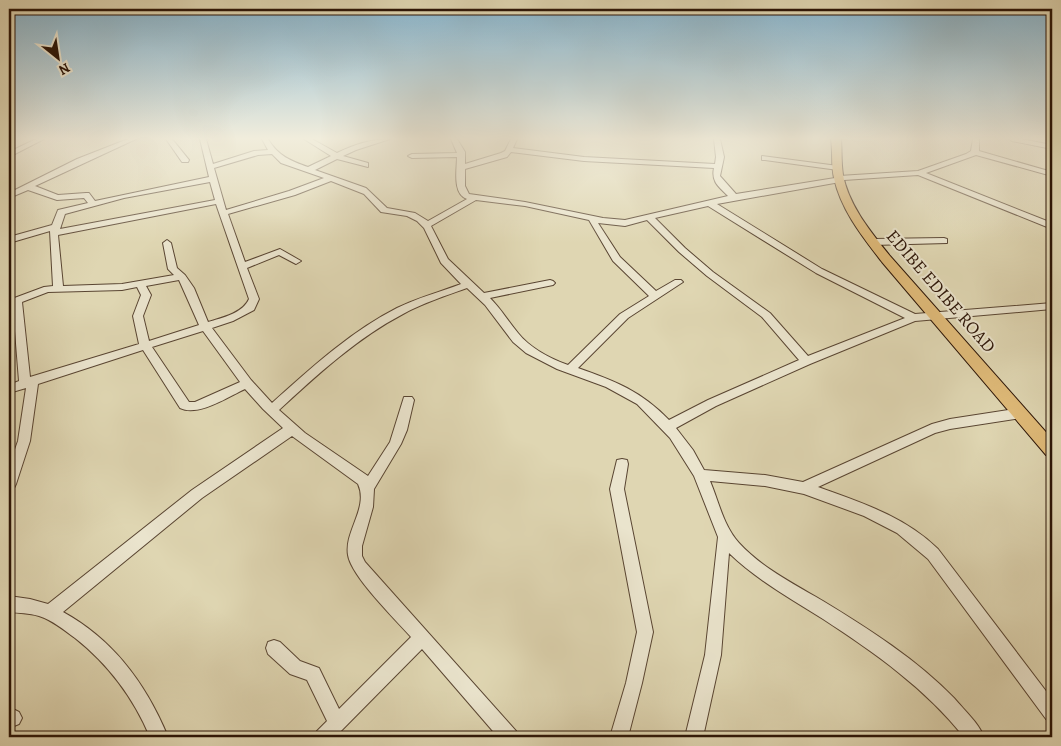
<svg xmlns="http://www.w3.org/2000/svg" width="1061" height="746" font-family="Alegreya,serif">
	<rect width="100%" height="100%" fill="#dfd6b2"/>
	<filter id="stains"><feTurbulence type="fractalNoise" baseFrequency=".004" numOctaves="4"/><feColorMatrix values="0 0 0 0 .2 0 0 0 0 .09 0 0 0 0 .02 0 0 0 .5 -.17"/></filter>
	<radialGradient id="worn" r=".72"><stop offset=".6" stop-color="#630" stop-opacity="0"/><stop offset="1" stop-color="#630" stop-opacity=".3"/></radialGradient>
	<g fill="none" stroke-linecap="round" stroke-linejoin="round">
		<g stroke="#594532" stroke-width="2">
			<g id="minor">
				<path d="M 36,139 L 44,139 L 9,157 L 9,152 Z"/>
				<path d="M 128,139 L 136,139 L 35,186 L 58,195 L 86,193 L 89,193 L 95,201 L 209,177 L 200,139 L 206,139 L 213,164 L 254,151 L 268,150 L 262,139 L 268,139 C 278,156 291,161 308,167 L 331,156 L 304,139 L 312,139 L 337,153 C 353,145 372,139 390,139 L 356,150 L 343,156 L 368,163 L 368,167 L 337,159 L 315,170 L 366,188 L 387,208 L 415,213 L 428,221 L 467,199 C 452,194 457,169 457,157 L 412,158 L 408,156 L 412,154 L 457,153 L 451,139 L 457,139 L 465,152 L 465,164 L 501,153 L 505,151 L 511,139 L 517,139 L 513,148 L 584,157 L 715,164 L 716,157 L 714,139 L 720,139 L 724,157 L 720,176 L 736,194 L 835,178 L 839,176 L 918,171 L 966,154 L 971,151 L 973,139 L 979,139 L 979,151 L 1052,172 L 1052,176 L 976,155 L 926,173 L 1052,223 L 1052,229 L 918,175 L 844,180 L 840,182 L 717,204 L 822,269 L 915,314 L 1052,303 L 1052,309 L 915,321 L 810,364 L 716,406 L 676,428 L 693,450 L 704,470 L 765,475 L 803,482 L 932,424 L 950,419 L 1021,408 L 1025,410 L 1027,413 L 1025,416 L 1021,418 L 950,429 L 935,433 L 818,487 C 862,503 904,516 938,549 L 1052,699 L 1052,722 L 1046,719 L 928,559 L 897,533 L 864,516 L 804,494 L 765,486 L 710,481 C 719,502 723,525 739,543 C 762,568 794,584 823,601 C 869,629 916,659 954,698 C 964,710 978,722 984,737 L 964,737 C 925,688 875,653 823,619 C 791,599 757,580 729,553 L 721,655 L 703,737 L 685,737 L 705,655 L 718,537 L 694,476 L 670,438 L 637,404 L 606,387 L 557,369 L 526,353 L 513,342 L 485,305 L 467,288 C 445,296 423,303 403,314 C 357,338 317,375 279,410 L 305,433 L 368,476 L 390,442 L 404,397 L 412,397 L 414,400 L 407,430 L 401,444 L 374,489 L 373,507 L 362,546 L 362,556 L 365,562 L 516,731 L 519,737 L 498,737 L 422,649 L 335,737 L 314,737 L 317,731 L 327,721 L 307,680 L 290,674 L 268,654 L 266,648 L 268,642 L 274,640 L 280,642 L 300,661 L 319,668 L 339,709 L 411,637 C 396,620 351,576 348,555 C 344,531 369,508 358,484 L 292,436 L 202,498 L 63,612 C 114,640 146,684 168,737 L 150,737 C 133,697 109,665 75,638 C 64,630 52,620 39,616 C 29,613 19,613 9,612 L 9,596 L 30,599 L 48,604 L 192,490 L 283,428 L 263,409 L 245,389 C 228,397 198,417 180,408 L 143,350 L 38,384 L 30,441 L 16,484 L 14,488 L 9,490 L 9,466 L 18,441 L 26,388 L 9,393 L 9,385 L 19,381 L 13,306 L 9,307 L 9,300 L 44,287 L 53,286 L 50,231 L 9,243 L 9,237 L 52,225 L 58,210 L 88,203 L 84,198 L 57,200 L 28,190 L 9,198 L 9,193 L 77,159 ZM 511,152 L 584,161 L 714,168 C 711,182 719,187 728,196 L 625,220 L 603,218 L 525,202 L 469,194 L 465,186 L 465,169 L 507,157 ZM 272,154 L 281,163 L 324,178 L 289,191 L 226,210 L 214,168 L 258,155 ZM 331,181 L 364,194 L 381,212 L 407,216 L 417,221 L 424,228 L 441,263 L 461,284 C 440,292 417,298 397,308 C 350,332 310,369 272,403 L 251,380 L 212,328 L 233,321 L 254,310 L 259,299 L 247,268 L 279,255 L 296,264 L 301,261 L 280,249 L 245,262 L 228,214 L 295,195 ZM 210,182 L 215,200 L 60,229 L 65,214 L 124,198 ZM 476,200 L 525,206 L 589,220 L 613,261 L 649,296 L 620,314 L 568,365 C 549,358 530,348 518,333 C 508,321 501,309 490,298 L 553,285 L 555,283 L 553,281 L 550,280 L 484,293 L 448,259 L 431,226 ZM 216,204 L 249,299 C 243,313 222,318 208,322 L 194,288 L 185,275 L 177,268 L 171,243 L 167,240 L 163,243 L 168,269 L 174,275 L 122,284 L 63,286 L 58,235 ZM 708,206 L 816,273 L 905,318 L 808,356 L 770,313 L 713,272 L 685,248 L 655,218 ZM 647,220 L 679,252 L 707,276 L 762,317 L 799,360 L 708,400 L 669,420 C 641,391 615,381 578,368 L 628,318 L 683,282 L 681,280 L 675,280 L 656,291 L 620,257 L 598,223 L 625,226 ZM 179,280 L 199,325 L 149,341 L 143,316 L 151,295 L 146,286 ZM 137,287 L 141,295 L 133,316 L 139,344 L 30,377 L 22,302 L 48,292 L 122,290 ZM 203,331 L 240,382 L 195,402 L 189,402 L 152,347 Z"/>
				<path d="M 166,139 L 172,139 L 189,160 L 188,162 L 182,162 Z"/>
				<path d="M 1009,139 L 1021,139 L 1052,145 L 1052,149 L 1012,141 Z"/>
				<path d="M 762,156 L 838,166 L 842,168 L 838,170 L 765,160 L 762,160 Z"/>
				<path d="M 944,238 L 947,239 L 947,243 L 873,245 L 869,242 L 873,239 Z"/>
				<path d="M 622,459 L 627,460 L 628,464 L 624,489 L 653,632 L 642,683 L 628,737 L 610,737 L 626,683 L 637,632 L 610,489 L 617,460 Z"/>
				<path d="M 13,709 L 19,712 L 22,718 L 19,724 L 9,728 L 9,710 Z"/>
			</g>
		</g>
		<g stroke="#2c1507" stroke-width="2">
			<path id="major" d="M 831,139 L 841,139 C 842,151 841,163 843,175 C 849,206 871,232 890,256 L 1052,439 L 1052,457 L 1046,455 L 882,262 C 862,236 841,210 834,178 C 831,165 833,152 831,139 Z"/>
		</g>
		<use href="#minor" fill="#eae4cd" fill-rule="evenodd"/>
		<use href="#major" fill="#e0bb79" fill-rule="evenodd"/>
	</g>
	<linearGradient id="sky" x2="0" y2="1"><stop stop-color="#86b6d1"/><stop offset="0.57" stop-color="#f1eddc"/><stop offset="1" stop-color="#f1eddc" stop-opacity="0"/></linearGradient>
	<rect width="1061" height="243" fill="url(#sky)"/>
	<g text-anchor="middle" stroke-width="4" stroke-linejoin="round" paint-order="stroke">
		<g font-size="18" fill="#2c1507" stroke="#eae4cd">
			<text transform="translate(941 291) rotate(49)" y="6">EDIBE EDIBE ROAD</text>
		</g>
	</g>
	<rect width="1061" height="746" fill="none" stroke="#dfd6b2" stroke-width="30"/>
	<rect x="10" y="10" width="1041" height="726" fill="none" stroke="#2c1507" stroke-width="2.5"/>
	<rect x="15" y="15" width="1031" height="716" fill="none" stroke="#2c1507"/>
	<g transform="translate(58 58) rotate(150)" stroke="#eae4cd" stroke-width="4" paint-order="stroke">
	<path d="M0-4L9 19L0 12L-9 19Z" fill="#2c1507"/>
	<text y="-8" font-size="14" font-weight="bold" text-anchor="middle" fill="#2c1507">N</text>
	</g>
	<rect width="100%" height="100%" filter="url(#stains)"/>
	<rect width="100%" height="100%" fill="url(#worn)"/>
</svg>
